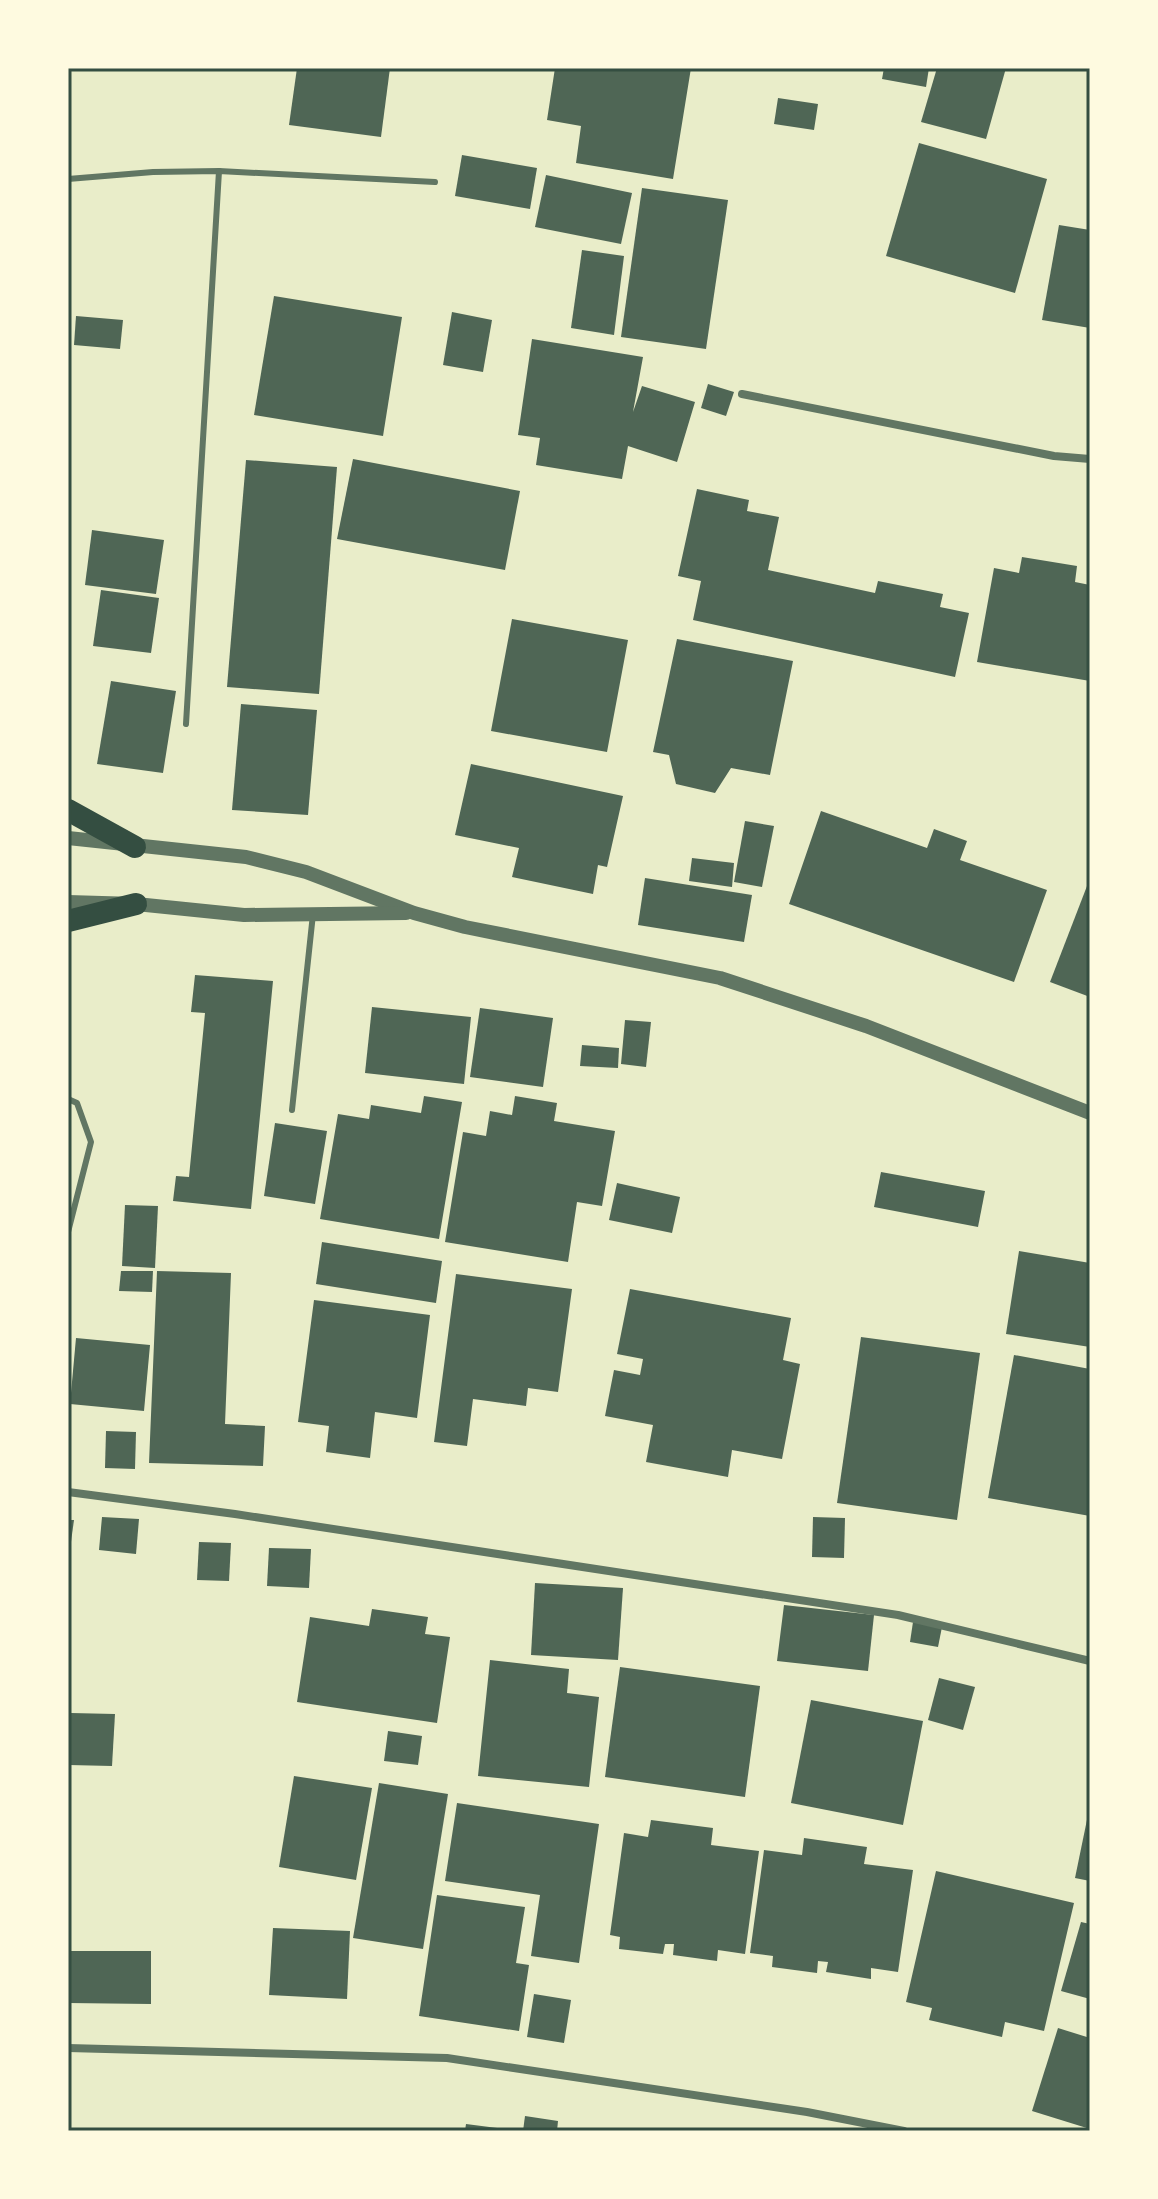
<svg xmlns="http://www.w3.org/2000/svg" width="1158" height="2199" font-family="Ubuntu,sans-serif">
	<rect width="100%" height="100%" fill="#e9edc9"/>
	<g fill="#4f6655">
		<path d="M 297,68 L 390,68 L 381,137 L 289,125 Z"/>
		<path d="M 555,68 L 691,68 L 673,179 L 576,163 L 581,126 L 547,120 Z"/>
		<path d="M 884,68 L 929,68 L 926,87 L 882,79 Z"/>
		<path d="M 937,68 L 1006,68 L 986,139 L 921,122 Z"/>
		<path d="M 778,98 L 818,104 L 814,130 L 774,124 Z"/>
		<path d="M 919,143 L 1047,179 L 1015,293 L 886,256 Z"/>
		<path d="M 462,155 L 537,168 L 530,209 L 455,196 Z"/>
		<path d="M 546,175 L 632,193 L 621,244 L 535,227 Z"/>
		<path d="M 642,188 L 728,200 L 706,349 L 621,337 Z"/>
		<path d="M 1059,225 L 1090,230 L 1090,328 L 1042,320 Z"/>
		<path d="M 582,250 L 624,256 L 614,335 L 571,328 Z"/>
		<path d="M 274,296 L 402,317 L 383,436 L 254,415 Z"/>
		<path d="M 452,312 L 492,320 L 483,372 L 443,365 Z"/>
		<path d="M 76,316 L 123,320 L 120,349 L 74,345 Z"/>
		<path d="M 532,339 L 643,357 L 633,412 L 642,386 L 695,402 L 677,462 L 628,446 L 622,479 L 536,465 L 540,438 L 518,435 Z"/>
		<path d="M 708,384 L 734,392 L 726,416 L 701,408 Z"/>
		<path d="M 353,459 L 520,491 L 505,570 L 337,539 Z"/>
		<path d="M 246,460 L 337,467 L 319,694 L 227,687 Z"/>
		<path d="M 697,489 L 749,500 L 747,511 L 779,517 L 768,570 L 875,593 L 878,581 L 943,594 L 940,607 L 969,613 L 955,677 L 693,620 L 701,581 L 678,576 Z"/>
		<path d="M 92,530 L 164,540 L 156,594 L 85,585 Z"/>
		<path d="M 1022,557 L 1077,566 L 1075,582 L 1090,585 L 1090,681 L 977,662 L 994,568 L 1019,573 Z"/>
		<path d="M 101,590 L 159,598 L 151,653 L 93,646 Z"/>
		<path d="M 512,619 L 628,640 L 607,752 L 491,731 Z"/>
		<path d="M 677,639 L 793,661 L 770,775 L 731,768 L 715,793 L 676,784 L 669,755 L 653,752 Z"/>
		<path d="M 111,681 L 176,691 L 163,773 L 97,764 Z"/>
		<path d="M 241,704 L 317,710 L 308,815 L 232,810 Z"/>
		<path d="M 471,764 L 623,796 L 607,867 L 598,865 L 593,894 L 512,877 L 519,848 L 455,835 Z"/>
		<path d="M 821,811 L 927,848 L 934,829 L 967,841 L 960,860 L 1047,890 L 1014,982 L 789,904 Z"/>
		<path d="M 745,821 L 774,826 L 762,887 L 734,882 Z"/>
		<path d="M 692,858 L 734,863 L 732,887 L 689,881 Z"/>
		<path d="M 645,878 L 752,895 L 744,942 L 638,925 Z"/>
		<path d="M 1087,886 L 1090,888 L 1090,997 L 1050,982 Z"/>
		<path d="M 195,975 L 273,981 L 251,1209 L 173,1201 L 176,1176 L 189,1177 L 205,1013 L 191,1012 Z"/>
		<path d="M 372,1007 L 471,1017 L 464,1084 L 365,1073 Z"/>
		<path d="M 480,1008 L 553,1018 L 543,1087 L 470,1077 Z"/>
		<path d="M 625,1020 L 651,1022 L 646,1067 L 621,1064 Z"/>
		<path d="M 582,1045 L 619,1048 L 618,1068 L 580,1066 Z"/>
		<path d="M 424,1096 L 462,1102 L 439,1239 L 320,1219 L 338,1114 L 369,1119 L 371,1105 L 421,1113 Z"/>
		<path d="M 515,1096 L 557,1103 L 554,1121 L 615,1131 L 602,1206 L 577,1202 L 568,1262 L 445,1242 L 463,1132 L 486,1136 L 490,1111 L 512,1115 Z"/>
		<path d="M 275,1123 L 327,1131 L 315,1204 L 264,1196 Z"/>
		<path d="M 881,1172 L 985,1191 L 978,1227 L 874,1207 Z"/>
		<path d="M 617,1183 L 680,1197 L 672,1233 L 609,1220 Z"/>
		<path d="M 125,1205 L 158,1206 L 155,1268 L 122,1266 Z"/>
		<path d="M 322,1242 L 442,1261 L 436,1303 L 316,1284 Z"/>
		<path d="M 1019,1251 L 1090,1263 L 1090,1347 L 1006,1334 Z"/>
		<path d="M 121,1271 L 153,1271 L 152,1292 L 119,1291 Z"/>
		<path d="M 157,1271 L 231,1273 L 225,1424 L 265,1426 L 263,1466 L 149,1463 Z"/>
		<path d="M 456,1274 L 572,1289 L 558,1392 L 528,1388 L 526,1406 L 473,1399 L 467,1446 L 434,1442 Z"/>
		<path d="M 630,1289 L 791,1318 L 783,1360 L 800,1364 L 782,1459 L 732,1450 L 728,1477 L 646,1462 L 653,1425 L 605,1416 L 614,1370 L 640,1375 L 643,1359 L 617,1354 Z"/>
		<path d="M 314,1300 L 430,1315 L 417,1418 L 375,1412 L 370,1458 L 326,1452 L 329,1426 L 298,1422 Z"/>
		<path d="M 861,1337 L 980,1353 L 957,1520 L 837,1503 Z"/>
		<path d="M 76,1338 L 150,1345 L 144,1411 L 70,1404 Z"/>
		<path d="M 1014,1355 L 1090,1369 L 1090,1516 L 988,1498 Z"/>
		<path d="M 106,1431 L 136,1432 L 135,1469 L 105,1468 Z"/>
		<path d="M 102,1517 L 139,1519 L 136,1554 L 99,1550 Z"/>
		<path d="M 813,1517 L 845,1518 L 844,1558 L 812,1557 Z"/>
		<path d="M 68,1520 L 74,1520 L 70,1549 L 68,1549 Z"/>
		<path d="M 199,1542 L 231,1543 L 229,1581 L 197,1580 Z"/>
		<path d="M 269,1548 L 311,1549 L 309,1588 L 267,1586 Z"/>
		<path d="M 535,1583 L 623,1588 L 618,1660 L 531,1655 Z"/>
		<path d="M 784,1605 L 874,1615 L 868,1671 L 777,1661 Z"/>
		<path d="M 372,1609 L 428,1617 L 425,1634 L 450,1637 L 437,1723 L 297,1702 L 310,1617 L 369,1626 Z"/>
		<path d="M 913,1622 L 942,1627 L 938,1647 L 910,1642 Z"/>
		<path d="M 490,1660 L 569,1669 L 567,1693 L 599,1697 L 589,1787 L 478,1776 Z"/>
		<path d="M 620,1667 L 760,1686 L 745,1797 L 605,1777 Z"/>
		<path d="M 939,1678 L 975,1687 L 963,1730 L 928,1720 Z"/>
		<path d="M 811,1700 L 923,1721 L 903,1825 L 791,1803 Z"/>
		<path d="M 71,1713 L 115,1714 L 112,1766 L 69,1765 Z"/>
		<path d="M 388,1731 L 422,1736 L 418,1765 L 384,1761 Z"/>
		<path d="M 294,1776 L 372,1788 L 356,1880 L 279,1867 Z"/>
		<path d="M 379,1783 L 448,1794 L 423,1949 L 353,1938 Z"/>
		<path d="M 457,1803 L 599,1824 L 579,1963 L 531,1956 L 540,1895 L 445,1881 Z"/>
		<path d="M 1089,1810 L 1090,1810 L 1090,1881 L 1075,1878 Z"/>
		<path d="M 651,1820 L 713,1828 L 711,1845 L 759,1851 L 745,1954 L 718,1950 L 717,1961 L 673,1955 L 674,1944 L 665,1944 L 663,1954 L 619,1949 L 620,1937 L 610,1935 L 624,1833 L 648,1837 Z"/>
		<path d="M 804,1838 L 867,1847 L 864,1864 L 913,1870 L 898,1972 L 871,1968 L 871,1979 L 826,1972 L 828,1962 L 818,1961 L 817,1973 L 772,1967 L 773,1956 L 750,1953 L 764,1850 L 802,1855 Z"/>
		<path d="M 936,1871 L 1074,1903 L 1044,2031 L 1005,2022 L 1002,2037 L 929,2020 L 932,2008 L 906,2002 Z"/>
		<path d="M 437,1895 L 525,1907 L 516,1963 L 529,1965 L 519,2031 L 419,2016 Z"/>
		<path d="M 1081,1922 L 1090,1924 L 1090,1999 L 1061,1991 Z"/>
		<path d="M 273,1928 L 350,1931 L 347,1999 L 269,1995 Z"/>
		<path d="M 68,1951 L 151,1951 L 151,2004 L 68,2003 Z"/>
		<path d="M 534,1994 L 571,2000 L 564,2043 L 527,2037 Z"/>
		<path d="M 1058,2028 L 1090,2038 L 1090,2129 L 1032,2111 Z"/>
		<path d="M 525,2116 L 558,2121 L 557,2131 L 523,2131 Z"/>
		<path d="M 466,2124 L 505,2129 L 505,2131 L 465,2131 Z"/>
	</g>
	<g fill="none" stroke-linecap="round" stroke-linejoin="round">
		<g stroke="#617663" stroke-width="6">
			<path d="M 68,179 L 153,172 L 219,171 L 435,182"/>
			<path d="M 186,724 L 219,171"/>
			<path d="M 68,1099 L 77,1103 L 91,1142 L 68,1232"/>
			<path d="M 292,1110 L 313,914"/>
		</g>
		<g stroke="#617663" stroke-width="8">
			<path d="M 742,394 L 1054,456 L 1090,459"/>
			<path d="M 68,1492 L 235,1514 L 898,1615 L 1090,1661"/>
			<path d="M 68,2048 L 447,2058 L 807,2112 L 904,2131"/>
		</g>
		<g stroke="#617663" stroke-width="14">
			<path d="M 68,838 L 246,857 L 306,872 L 414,913 L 465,927 L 720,978 L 866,1026 L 1090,1113"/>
			<path d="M 68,902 L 136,904 L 244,915 L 406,913"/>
		</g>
		<g stroke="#344e41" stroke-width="22">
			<path d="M 68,810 L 135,847"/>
			<path d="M 68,921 L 136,904"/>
		</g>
	</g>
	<rect width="1158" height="2199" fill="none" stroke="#fefae0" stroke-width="140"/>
	<rect x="70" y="70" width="1018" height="2059" fill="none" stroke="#344e41" stroke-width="3"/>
</svg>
